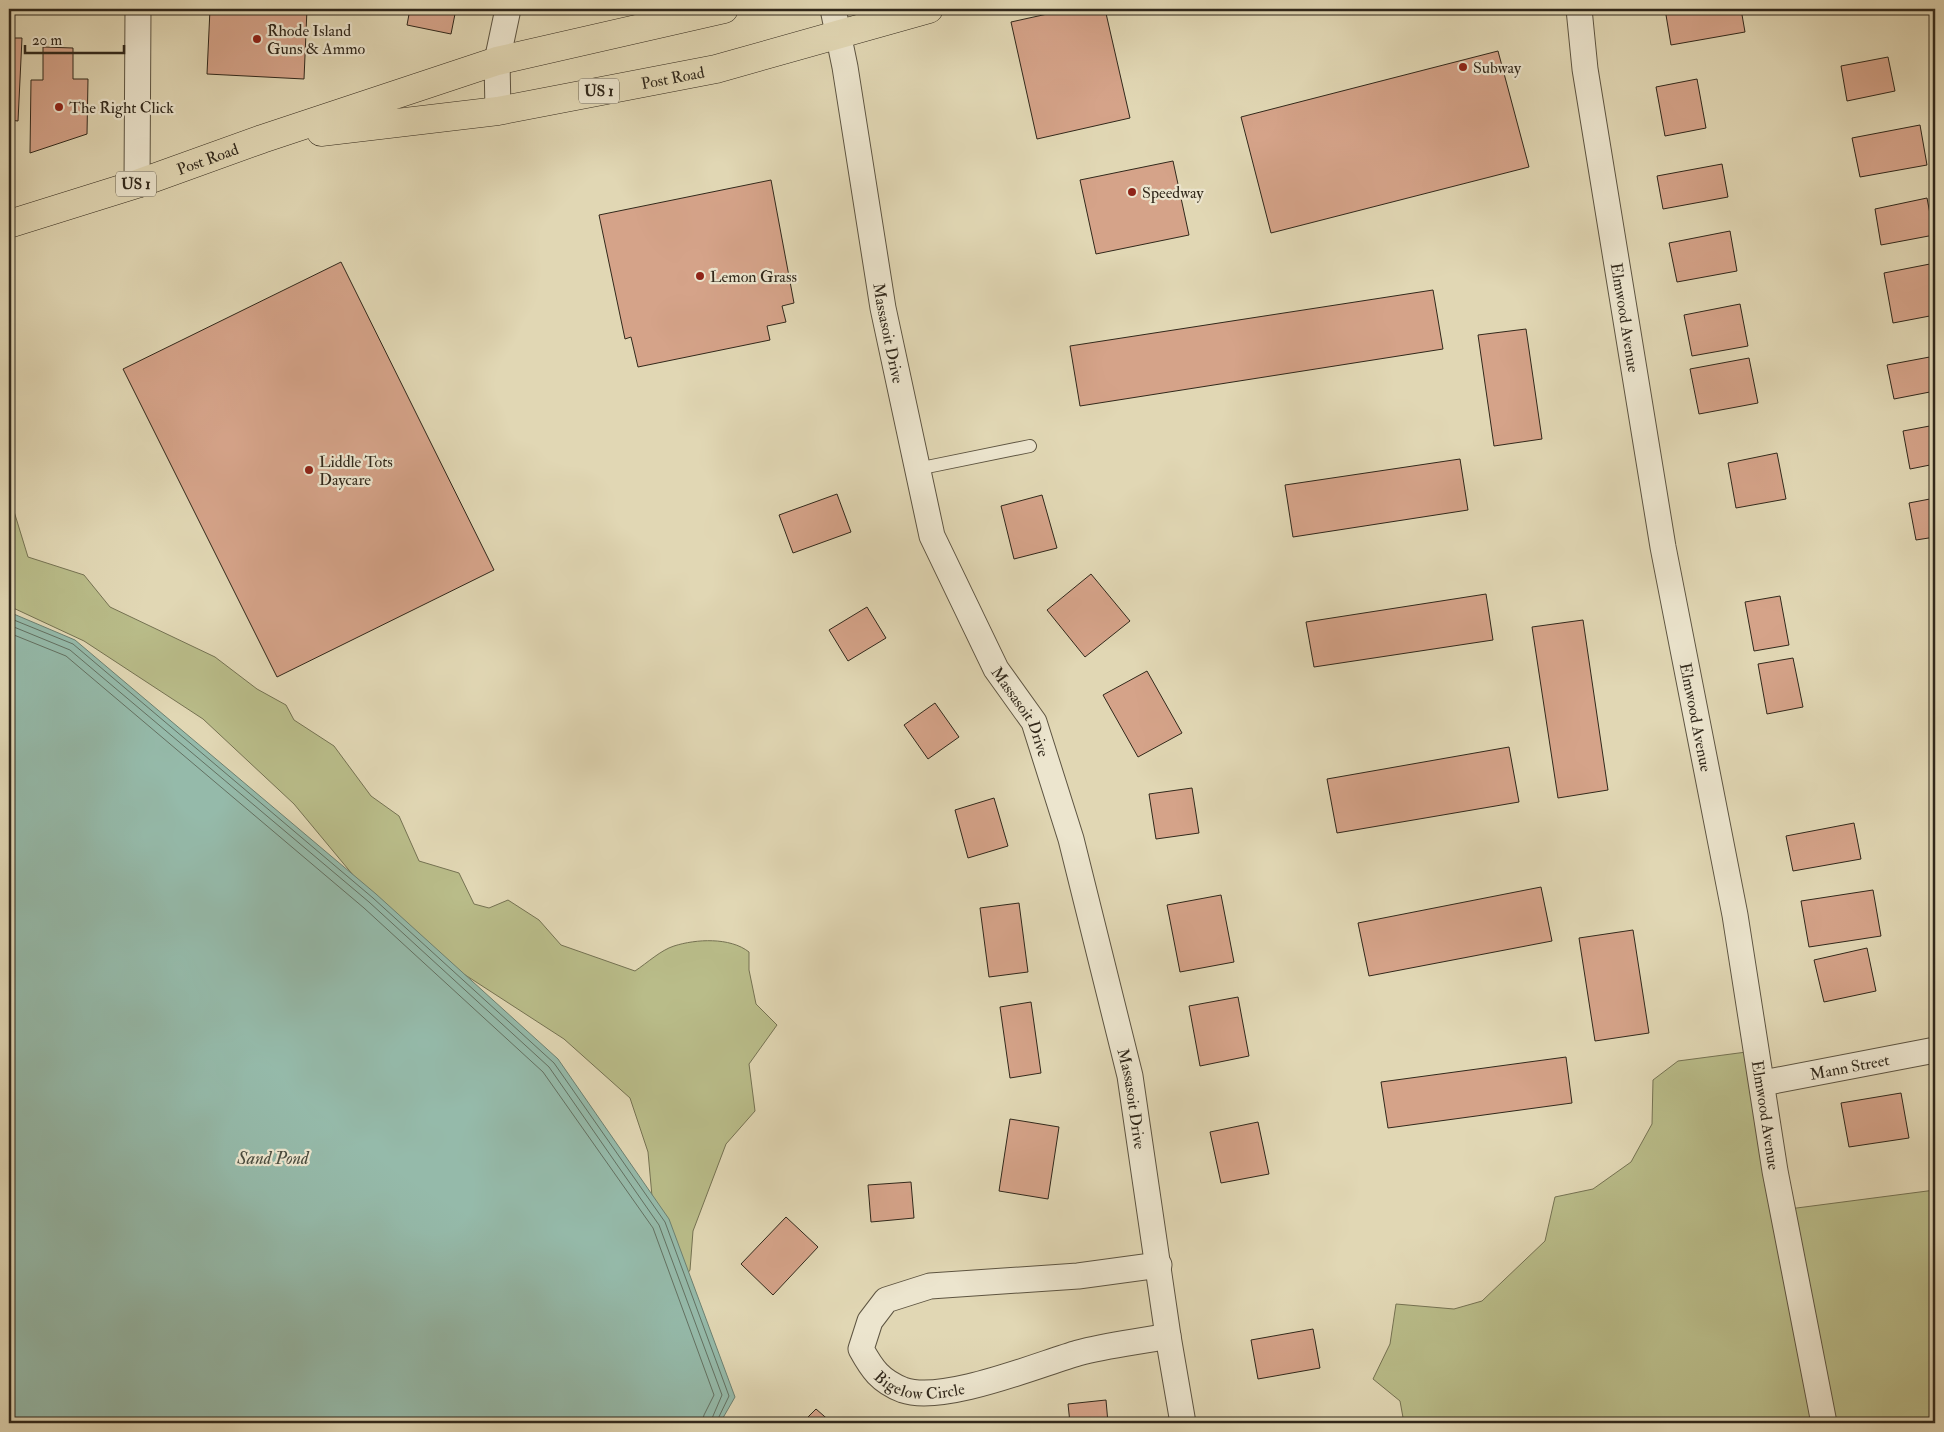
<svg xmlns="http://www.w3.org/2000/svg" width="1944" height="1432" font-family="'IM FELL Double Pica',serif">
	<rect width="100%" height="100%" fill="#e1d7b4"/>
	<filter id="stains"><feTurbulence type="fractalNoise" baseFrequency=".004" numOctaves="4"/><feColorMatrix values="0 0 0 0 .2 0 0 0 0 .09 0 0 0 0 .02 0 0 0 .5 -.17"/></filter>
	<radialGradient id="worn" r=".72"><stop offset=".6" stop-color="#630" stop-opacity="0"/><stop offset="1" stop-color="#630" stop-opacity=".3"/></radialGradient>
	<g fill="#b9bc89" stroke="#757252">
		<path d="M 9,495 L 28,557 L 84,575 L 110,607 L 215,657 L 257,689 L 286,705 L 294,720 L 334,746 L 371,796 L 399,816 L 419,861 L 459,873 L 474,904 L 489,908 L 508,900 L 539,920 L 561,945 L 635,971 C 647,963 661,950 674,946 C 696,939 730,937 749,952 L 749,970 L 756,1004 L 777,1025 L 749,1064 L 755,1111 L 726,1144 L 693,1231 L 690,1270 L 673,1294 L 659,1274 L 648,1152 L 630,1098 L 564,1039 L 402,934 L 294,804 L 203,719 L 84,641 L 9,606 Z"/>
		<path d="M 1754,1051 L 1789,1209 L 1935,1190 L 1935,1423 L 1404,1423 L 1400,1401 L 1373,1379 L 1390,1344 L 1396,1304 L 1454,1309 L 1482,1301 L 1545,1241 L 1555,1197 L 1593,1189 L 1631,1162 L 1652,1124 L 1653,1080 L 1678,1061 Z"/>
	</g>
	<path fill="#95baaa" stroke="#6d8071" d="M 9,612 L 75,640 L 376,894 L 558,1059 L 669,1219 L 735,1397 L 720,1423 L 9,1423 Z"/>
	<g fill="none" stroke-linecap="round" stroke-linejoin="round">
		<g stroke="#637162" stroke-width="1">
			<path d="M 9,618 L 73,644 L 373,898 L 554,1063 L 665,1222 L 729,1396 L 716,1423"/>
			<path d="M 9,625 L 70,650 L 369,902 L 549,1067 L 659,1225 L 722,1395 L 710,1423"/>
			<path d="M 9,633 L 66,656 L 364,908 L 543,1072 L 653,1228 L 714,1395 L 704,1415 L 702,1423"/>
		</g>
	</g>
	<g fill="#d5a389" stroke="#31281b">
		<path d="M 210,9 L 307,9 L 304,79 L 207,74 Z"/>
		<path d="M 410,9 L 456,9 L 451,34 L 407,25 Z"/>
		<path d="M 1070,9 L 1105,9 L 1130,118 L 1037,139 L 1011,22 Z"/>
		<path d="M 1665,9 L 1741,9 L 1745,32 L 1671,45 Z"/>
		<path d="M 9,38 L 22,38 L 18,121 L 9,120 Z"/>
		<path d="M 43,47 L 73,48 L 73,79 L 88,79 L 87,134 L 30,153 L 31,80 L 43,80 Z"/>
		<path d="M 1498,51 L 1529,167 L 1271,233 L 1241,117 Z"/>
		<path d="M 1888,57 L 1895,91 L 1847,101 L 1841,66 Z"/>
		<path d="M 1697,79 L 1706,128 L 1665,136 L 1656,87 Z"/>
		<path d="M 1920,125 L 1927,165 L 1860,177 L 1852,138 Z"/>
		<path d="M 1173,161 L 1189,235 L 1096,254 L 1080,180 Z"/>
		<path d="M 1722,164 L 1728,197 L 1663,209 L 1657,176 Z"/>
		<path d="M 771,180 L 794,303 L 782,306 L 786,322 L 767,326 L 770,340 L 638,367 L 631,337 L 625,339 L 599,215 Z"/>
		<path d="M 1927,198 L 1934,235 L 1881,245 L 1875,209 Z"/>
		<path d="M 1730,231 L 1737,271 L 1677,282 L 1669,243 Z"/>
		<path d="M 341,262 L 494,570 L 277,677 L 123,369 Z"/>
		<path d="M 1935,263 L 1935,315 L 1893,323 L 1884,273 Z"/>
		<path d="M 1433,290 L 1443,349 L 1080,406 L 1070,346 Z"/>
		<path d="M 1740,304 L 1748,346 L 1692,356 L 1684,315 Z"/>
		<path d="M 1526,329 L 1542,439 L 1494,446 L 1478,335 Z"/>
		<path d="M 1935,356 L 1935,391 L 1894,399 L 1887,365 Z"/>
		<path d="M 1749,358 L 1758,403 L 1699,414 L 1690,369 Z"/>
		<path d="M 1935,425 L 1935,464 L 1910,469 L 1903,431 Z"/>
		<path d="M 1777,453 L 1786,499 L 1736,508 L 1728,463 Z"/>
		<path d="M 1460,459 L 1468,510 L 1293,537 L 1285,485 Z"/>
		<path d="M 837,494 L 851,532 L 793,553 L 779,515 Z"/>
		<path d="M 1042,495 L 1057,548 L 1014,559 L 1001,506 Z"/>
		<path d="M 1935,498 L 1935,537 L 1916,540 L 1909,503 Z"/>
		<path d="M 1091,574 L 1130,621 L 1085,657 L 1047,610 Z"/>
		<path d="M 1486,594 L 1493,640 L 1314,667 L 1306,622 Z"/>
		<path d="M 1780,596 L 1789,645 L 1754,651 L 1745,602 Z"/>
		<path d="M 867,607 L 886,638 L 848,661 L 829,630 Z"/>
		<path d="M 1583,620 L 1608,790 L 1558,798 L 1532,627 Z"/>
		<path d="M 1793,658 L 1803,707 L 1767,714 L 1758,664 Z"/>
		<path d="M 1147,671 L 1182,733 L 1138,757 L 1103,695 Z"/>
		<path d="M 935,703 L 959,737 L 928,759 L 904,725 Z"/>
		<path d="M 1509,747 L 1519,802 L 1337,833 L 1327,779 Z"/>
		<path d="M 1192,788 L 1199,833 L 1156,839 L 1149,794 Z"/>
		<path d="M 994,798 L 1008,846 L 968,858 L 955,810 Z"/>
		<path d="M 1854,823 L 1861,859 L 1793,871 L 1786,836 Z"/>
		<path d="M 1541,887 L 1552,941 L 1369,976 L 1358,923 Z"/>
		<path d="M 1873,890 L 1881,936 L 1809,947 L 1801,901 Z"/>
		<path d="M 1221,895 L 1234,962 L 1180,972 L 1167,905 Z"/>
		<path d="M 1019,903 L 1028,972 L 989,977 L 980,908 Z"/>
		<path d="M 1633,930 L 1649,1033 L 1595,1041 L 1579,938 Z"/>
		<path d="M 1867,948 L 1876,991 L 1824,1002 L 1814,960 Z"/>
		<path d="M 1238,997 L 1249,1056 L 1200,1066 L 1189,1006 Z"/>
		<path d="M 1031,1002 L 1041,1073 L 1010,1078 L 1000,1007 Z"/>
		<path d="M 1566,1057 L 1572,1103 L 1388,1128 L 1381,1082 Z"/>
		<path d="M 1901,1093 L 1909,1138 L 1849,1147 L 1841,1103 Z"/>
		<path d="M 1010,1119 L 1059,1127 L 1048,1199 L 999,1191 Z"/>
		<path d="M 1258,1122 L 1269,1174 L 1221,1183 L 1210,1132 Z"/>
		<path d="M 911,1182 L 914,1218 L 871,1222 L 868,1185 Z"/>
		<path d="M 786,1217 L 818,1247 L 773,1295 L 741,1264 Z"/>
		<path d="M 1313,1329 L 1320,1368 L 1258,1379 L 1251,1340 Z"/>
		<path d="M 1106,1400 L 1108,1423 L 1070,1423 L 1068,1404 Z"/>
		<path d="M 816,1409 L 832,1423 L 802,1423 Z"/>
	</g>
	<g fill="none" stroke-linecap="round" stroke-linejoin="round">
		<g stroke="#5d5441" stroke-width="14">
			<path id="service" d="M 917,469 L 1030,446"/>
		</g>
		<g stroke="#5d5441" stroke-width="27">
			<g id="minor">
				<path id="s1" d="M 833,9 L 845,67 L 883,308 L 932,536 L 996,669 L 1034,722 L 1071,839 L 1130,1076 L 1168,1336 L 1183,1423"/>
				<path id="s2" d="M 1579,9 L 1585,69 L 1663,547 L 1735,915 L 1775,1171 L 1824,1423"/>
				<path d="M 498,111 L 497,61 L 508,9"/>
				<path d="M 137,184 L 138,9"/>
				<path id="s3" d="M 1763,1083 L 1935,1050"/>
				<path id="s4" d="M 1159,1265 L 1078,1276 L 930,1286 L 886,1300 L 870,1321 L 861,1349 C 872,1369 880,1381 903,1390 C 943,1404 1037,1365 1078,1353 C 1107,1345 1138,1342 1168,1336"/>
			</g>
		</g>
		<g stroke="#31281b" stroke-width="29">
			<g id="primary">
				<path id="s5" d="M 321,132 L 498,111 L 716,69 L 929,9"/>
				<path id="s6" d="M 9,224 L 137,184 L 262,139 L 497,61 L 724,9"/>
			</g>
		</g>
		<use href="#service" stroke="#ece5ce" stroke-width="12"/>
		<use href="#minor" stroke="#ece5ce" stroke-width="25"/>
		<use href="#primary" stroke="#e1d7b4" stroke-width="28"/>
	</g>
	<g fill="#8f2418" stroke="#ece5ce" stroke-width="2">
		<circle cx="257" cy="39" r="5"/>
		<circle cx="1463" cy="67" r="5"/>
		<circle cx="59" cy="107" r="5"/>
		<circle cx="1132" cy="192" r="5"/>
		<circle cx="700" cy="276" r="5"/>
		<circle cx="309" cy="470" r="5"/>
	</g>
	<g text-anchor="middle" stroke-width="4.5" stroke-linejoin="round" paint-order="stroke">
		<g fill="#ece5ce" stroke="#696151" stroke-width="1">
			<rect x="579" y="78.5" width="40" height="25" rx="4"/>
			<rect x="116" y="171.5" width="40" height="25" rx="4"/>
		</g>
		<g font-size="15" font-weight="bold" fill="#31281b">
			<text x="599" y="96">US 1</text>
			<text x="136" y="189">US 1</text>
		</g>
		<g font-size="16" fill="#31281b" stroke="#ece5ce" text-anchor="start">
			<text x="267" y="36">Rhode Island<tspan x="267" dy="18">Guns &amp; Ammo</tspan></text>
			<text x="1473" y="73">Subway</text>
			<text x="69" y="113">The Right Click</text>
			<text x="1142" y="198">Speedway</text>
			<text x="710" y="282">Lemon Grass</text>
			<text x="319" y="467">Liddle Tots<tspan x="319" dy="18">Daycare</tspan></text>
		</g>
		<g font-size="16" fill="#31281b" stroke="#ece5ce">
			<text dy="6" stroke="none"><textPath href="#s5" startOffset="356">Post Road</textPath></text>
			<text dy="6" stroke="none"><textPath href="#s6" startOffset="209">Post Road</textPath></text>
			<text dy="6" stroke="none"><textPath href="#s2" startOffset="312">Elmwood Avenue</textPath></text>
			<text dy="6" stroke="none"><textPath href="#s1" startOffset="329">Massasoit Drive</textPath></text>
			<text dy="6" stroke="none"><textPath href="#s1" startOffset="734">Massasoit Drive</textPath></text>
			<text dy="6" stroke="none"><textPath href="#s2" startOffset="718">Elmwood Avenue</textPath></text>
			<text dy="6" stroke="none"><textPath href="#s3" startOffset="88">Mann Street</textPath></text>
			<text dy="6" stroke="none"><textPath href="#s1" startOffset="1139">Massasoit Drive</textPath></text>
			<text dy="6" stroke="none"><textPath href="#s2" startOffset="1122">Elmwood Avenue</textPath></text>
			<text dy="6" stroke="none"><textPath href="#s4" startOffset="408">Bigelow Circle</textPath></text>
		</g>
		<g font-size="18" font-style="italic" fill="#4a4c3f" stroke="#ece5ce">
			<text x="273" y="1164">Sand Pond</text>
		</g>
	</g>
	<rect width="1944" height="1432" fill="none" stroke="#e1d7b4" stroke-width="30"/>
	<rect x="10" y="10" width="1924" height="1412" fill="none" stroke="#31281b" stroke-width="2.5"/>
	<rect x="15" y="15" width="1914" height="1402" fill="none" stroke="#31281b"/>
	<path d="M25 45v8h99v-8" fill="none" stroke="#31281b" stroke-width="2.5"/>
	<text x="32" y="45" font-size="15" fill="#31281b" stroke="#ece5ce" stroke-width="4" paint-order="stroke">20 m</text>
	<rect width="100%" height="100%" filter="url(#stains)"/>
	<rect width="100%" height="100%" fill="url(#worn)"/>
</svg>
